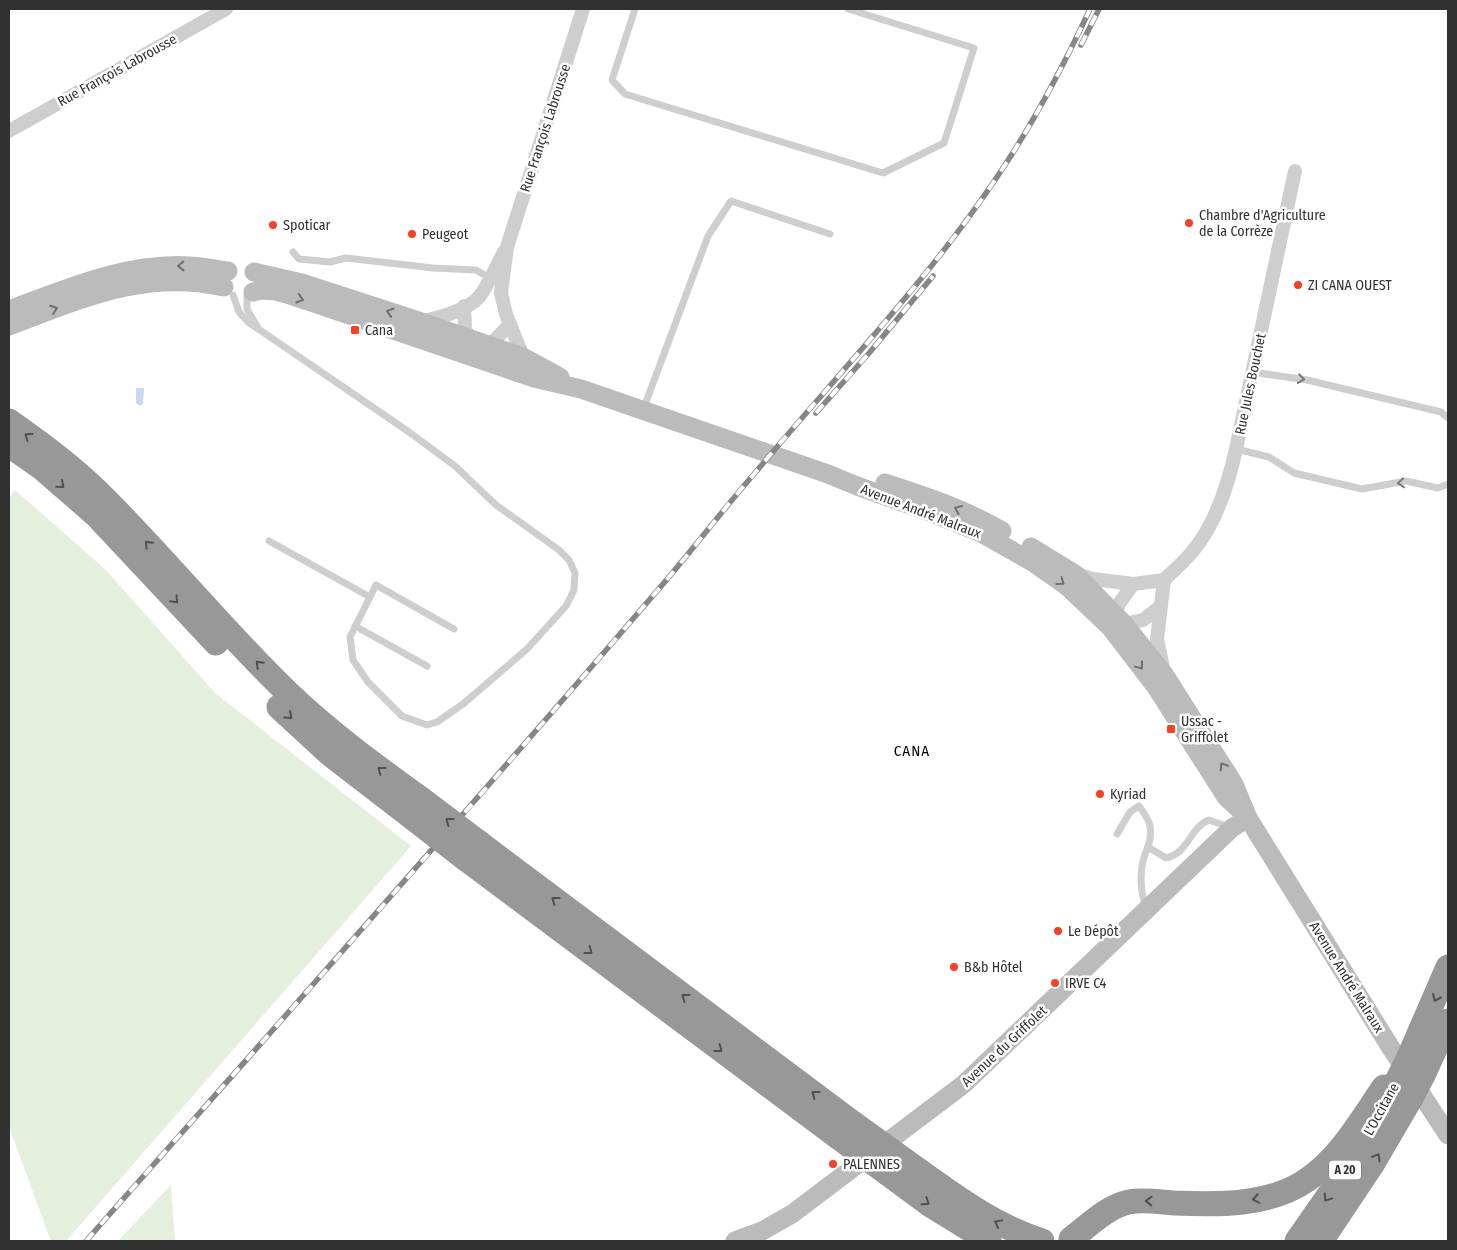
<svg xmlns="http://www.w3.org/2000/svg" width="1457" height="1250" font-family="'Fira Sans Condensed',sans-serif">
	<rect width="100%" height="100%" fill="#fff"/>
	<g fill="#e4efde">
		<path d="M 15,490 L 106,570 L 215,693 L 411,846 L 66,1241 L 51,1241 L 9,1127 L 9,498 Z"/>
		<path d="M 171,1185 L 175,1241 L 118,1241 Z"/>
	</g>
	<path fill="#c9d9f0" d="M 136,388 L 144,388 L 143,404 L 140,406 L 136,403 Z"/>
	<g fill="none" stroke-linecap="round" stroke-linejoin="round">
		<g stroke="#cecece" stroke-width="7">
			<path d="M 635,9 L 612,80 L 625,94 L 883,173 L 944,143 L 974,48 L 848,9"/>
			<path d="M 293,252 L 299,259 L 330,262 L 346,258 L 433,268 L 476,270 L 491,279"/>
			<path d="M 233,295 L 239,312 L 248,322 L 409,432 L 455,466 L 496,505 L 559,550 L 569,560 L 575,573 L 574,590 L 566,606 L 527,649 L 463,704 L 437,722 L 427,725 L 402,716 L 368,682 L 353,660 L 350,637 L 376,585 L 454,629"/>
			<path d="M 247,296 L 247,309 L 257,326"/>
			<path d="M 1252,372 L 1307,380 L 1441,412 L 1448,418"/>
			<path d="M 643,410 L 708,236 L 731,201 L 830,234"/>
			<path d="M 1236,449 L 1269,457 L 1294,473 L 1362,489 L 1406,481 L 1438,488 L 1448,484"/>
			<path d="M 269,541 L 370,597"/>
			<path d="M 355,626 L 427,666"/>
			<path d="M 1117,834 L 1130,812 L 1139,806 C 1143,812 1149,819 1150,826 C 1153,839 1146,849 1143,861 C 1140,874 1140,895 1147,907"/>
			<path d="M 1148,847 L 1166,858 C 1189,853 1189,828 1209,820 L 1229,827"/>
		</g>
		<g stroke="#cecece" stroke-width="14">
			<path d="M 9,131 L 226,9"/>
			<path d="M 464,306 L 465,329 L 472,344"/>
			<path d="M 420,321 C 437,319 468,310 479,297 C 488,286 497,265 504,252"/>
			<path d="M 482,349 L 489,346 L 510,324"/>
			<path d="M 523,357 L 506,314 L 501,293 L 507,247 L 583,9"/>
			<path d="M 1076,574 L 1093,579 L 1133,584 L 1164,580 L 1157,639 L 1164,673"/>
			<path d="M 1164,580 C 1173,571 1184,562 1192,552 C 1216,524 1228,485 1236,449 L 1295,171"/>
			<path d="M 1133,584 L 1119,604 L 1110,627 L 1143,620 L 1160,607"/>
		</g>
		<g stroke="#bbb" stroke-width="19">
			<path d="M 254,272 L 302,283 L 419,321 L 523,357 L 560,377"/>
			<path d="M 253,292 C 271,286 290,296 308,301 L 534,378 L 581,389 L 828,474 L 857,486 L 927,511 L 981,533 L 1034,563 L 1068,587 L 1110,627 L 1156,687 L 1226,797 L 1248,818"/>
			<path d="M 9,310 C 66,289 127,262 190,266 C 203,267 215,269 228,271"/>
			<path d="M 9,326 C 82,299 145,269 224,287"/>
			<path d="M 885,483 C 925,496 965,509 1002,531"/>
			<path d="M 1031,547 L 1075,574 L 1124,624 L 1164,674 L 1190,715 L 1234,784 L 1248,818 L 1389,1045 L 1448,1135"/>
			<path d="M 735,1241 L 762,1231 L 792,1214 L 964,1084 L 1232,828 L 1248,818"/>
		</g>
		<g stroke="#989898" stroke-width="25">
			<path d="M 9,421 C 43,445 77,470 106,500 C 167,561 222,629 285,690 C 326,730 374,765 421,799"/>
			<path d="M 9,445 L 42,468 L 96,515 L 216,643"/>
			<path d="M 279,707 L 330,754 L 417,821"/>
			<path d="M 478,842 L 854,1124"/>
			<path d="M 466,859 L 838,1137"/>
			<path d="M 1409,1057 L 1448,967"/>
			<path d="M 1423,1075 L 1448,1021"/>
			<path d="M 904,1160 C 948,1191 991,1225 1042,1241"/>
			<path d="M 887,1173 L 929,1204 L 989,1241"/>
			<path d="M 1071,1239 C 1088,1226 1108,1206 1129,1202 C 1143,1199 1160,1202 1174,1203 C 1218,1205 1269,1206 1307,1180 C 1341,1157 1361,1120 1384,1087"/>
			<path d="M 1297,1241 L 1341,1178 L 1363,1142"/>
			<path d="M 1321,1241 L 1373,1163 L 1411,1098"/>
		</g>
		<g stroke="#868686" stroke-width="5.5">
			<g id="rail">
				<path d="M 1081,45 L 1099,9"/>
				<path d="M 816,413 L 870,352 L 933,276"/>
				<path d="M 86,1241 C 277,1025 469,810 657,591 C 690,553 721,512 754,474 C 836,376 926,283 997,177 C 1033,124 1063,67 1090,9"/>
			</g>
		</g>
		<use href="#rail" stroke="#fff" stroke-width="4" stroke-dasharray="11" stroke-linecap="butt"/>
		<g stroke="#989898" stroke-width="25">
			<path d="M 421,799 L 478,842"/>
			<path d="M 417,821 L 466,859"/>
			<path d="M 1389,1097 L 1409,1057"/>
			<path d="M 1411,1098 L 1423,1075"/>
			<path d="M 854,1124 L 904,1160"/>
			<path d="M 838,1137 L 887,1173"/>
		</g>
	</g>
	<defs><path id="oneway-chevron" d="M-2-3.5L2.5 0L-2 3.5" fill="none" stroke-width="1.6" stroke-linecap="round" stroke-linejoin="round" transform="scale(1.25)"/></defs>
	<g stroke="#6f6f6f">
		<use href="#oneway-chevron" transform="translate(181 266) rotate(179)"/>
		<use href="#oneway-chevron" transform="translate(300 299) rotate(17)"/>
		<use href="#oneway-chevron" transform="translate(54 309) rotate(-20)"/>
		<use href="#oneway-chevron" transform="translate(390 312) rotate(-163)"/>
		<use href="#oneway-chevron" transform="translate(958 509) rotate(-156)"/>
		<use href="#oneway-chevron" transform="translate(1061 582) rotate(36)"/>
		<use href="#oneway-chevron" transform="translate(1140 666) rotate(53)"/>
		<use href="#oneway-chevron" transform="translate(1223 766) rotate(-123)"/>
	</g>
	<g stroke="#787878">
		<use href="#oneway-chevron" transform="translate(1301 379) rotate(9)"/>
		<use href="#oneway-chevron" transform="translate(1401 483) rotate(175)"/>
	</g>
	<g stroke="#505050">
		<use href="#oneway-chevron" transform="translate(28 436) rotate(-144)"/>
		<use href="#oneway-chevron" transform="translate(61 485) rotate(41)"/>
		<use href="#oneway-chevron" transform="translate(148 544) rotate(-134)"/>
		<use href="#oneway-chevron" transform="translate(175 600) rotate(47)"/>
		<use href="#oneway-chevron" transform="translate(259 664) rotate(-135)"/>
		<use href="#oneway-chevron" transform="translate(289 716) rotate(42)"/>
		<use href="#oneway-chevron" transform="translate(381 770) rotate(-142)"/>
		<use href="#oneway-chevron" transform="translate(449 821) rotate(-143)"/>
		<use href="#oneway-chevron" transform="translate(555 900) rotate(-143)"/>
		<use href="#oneway-chevron" transform="translate(589 951) rotate(37)"/>
		<use href="#oneway-chevron" transform="translate(685 997) rotate(-143)"/>
		<use href="#oneway-chevron" transform="translate(1436 998) rotate(114)"/>
		<use href="#oneway-chevron" transform="translate(719 1049) rotate(37)"/>
		<use href="#oneway-chevron" transform="translate(815 1094) rotate(-143)"/>
		<use href="#oneway-chevron" transform="translate(1377 1157) rotate(-59)"/>
		<use href="#oneway-chevron" transform="translate(1327 1198) rotate(124)"/>
		<use href="#oneway-chevron" transform="translate(1256 1199) rotate(169)"/>
		<use href="#oneway-chevron" transform="translate(1149 1201) rotate(-178)"/>
		<use href="#oneway-chevron" transform="translate(926 1202) rotate(34)"/>
		<use href="#oneway-chevron" transform="translate(998 1223) rotate(-151)"/>
	</g>
	<g fill="#f54226" stroke="#fff" stroke-width="2">
		<circle cx="1189" cy="223" r="5"/>
		<circle cx="273" cy="225" r="5"/>
		<circle cx="412" cy="234" r="5"/>
		<circle cx="1298" cy="285" r="5"/>
		<rect x="350" y="325" width="10" height="10" rx="2.5"/>
		<rect x="1166" y="724" width="10" height="10" rx="2.5"/>
		<circle cx="1100" cy="794" r="5"/>
		<circle cx="1058" cy="931" r="5"/>
		<circle cx="954" cy="967" r="5"/>
		<circle cx="1055" cy="983" r="5"/>
		<circle cx="833" cy="1164" r="5"/>
	</g>
	<g text-anchor="middle" stroke-width="5" stroke-linejoin="round" paint-order="stroke">
		<rect fill="#fff" stroke="#6f6f6f" stroke-width="1" x="1329" y="1160.5" width="32" height="19" rx="4"/>
		<g font-size="12" font-weight="bold" fill="#313131">
			<text x="1345" y="1174">A 20</text>
		</g>
		<g font-size="14" fill="#313131" stroke="#fff">
			<text transform="translate(117 70) rotate(-29)" y="5">Rue François Labrousse</text>
			<text transform="translate(545 128) rotate(-72)" y="5">Rue François Labrousse</text>
			<text transform="translate(1250 384) rotate(-78)" y="5">Rue Jules Bouchet</text>
			<text transform="translate(921 511) rotate(21)" y="5">Avenue André Malraux</text>
			<text transform="translate(1347 977) rotate(58)" y="5">Avenue André Malraux</text>
			<text transform="translate(1004 1046) rotate(-43)" y="5">Avenue du Griffolet</text>
			<text transform="translate(1381 1109) rotate(-61)" y="5">L'Occitane</text>
		</g>
		<g font-size="14" fill="#313131" stroke="#fff" text-anchor="start">
			<text x="1199" y="220">Chambre d'Agriculture<tspan x="1199" dy="16">de la Corrèze</tspan></text>
			<text x="283" y="230">Spoticar</text>
			<text x="422" y="239">Peugeot</text>
			<text x="1308" y="290">ZI CANA OUEST</text>
			<text x="365" y="335">Cana</text>
			<text x="1181" y="726">Ussac -<tspan x="1181" dy="16">Griffolet</tspan></text>
			<text x="1110" y="799">Kyriad</text>
			<text x="1068" y="936">Le Dépôt</text>
			<text x="964" y="972">B&amp;b Hôtel</text>
			<text x="1065" y="988">IRVE C4</text>
			<text x="843" y="1169">PALENNES</text>
		</g>
		<g font-size="15" letter-spacing="1" fill="#000" stroke="#fff">
			<text x="912" y="756">CANA</text>
		</g>
	</g>
	<rect width="1457" height="1250" fill="none" stroke="#313131" stroke-width="20"/>
</svg>
